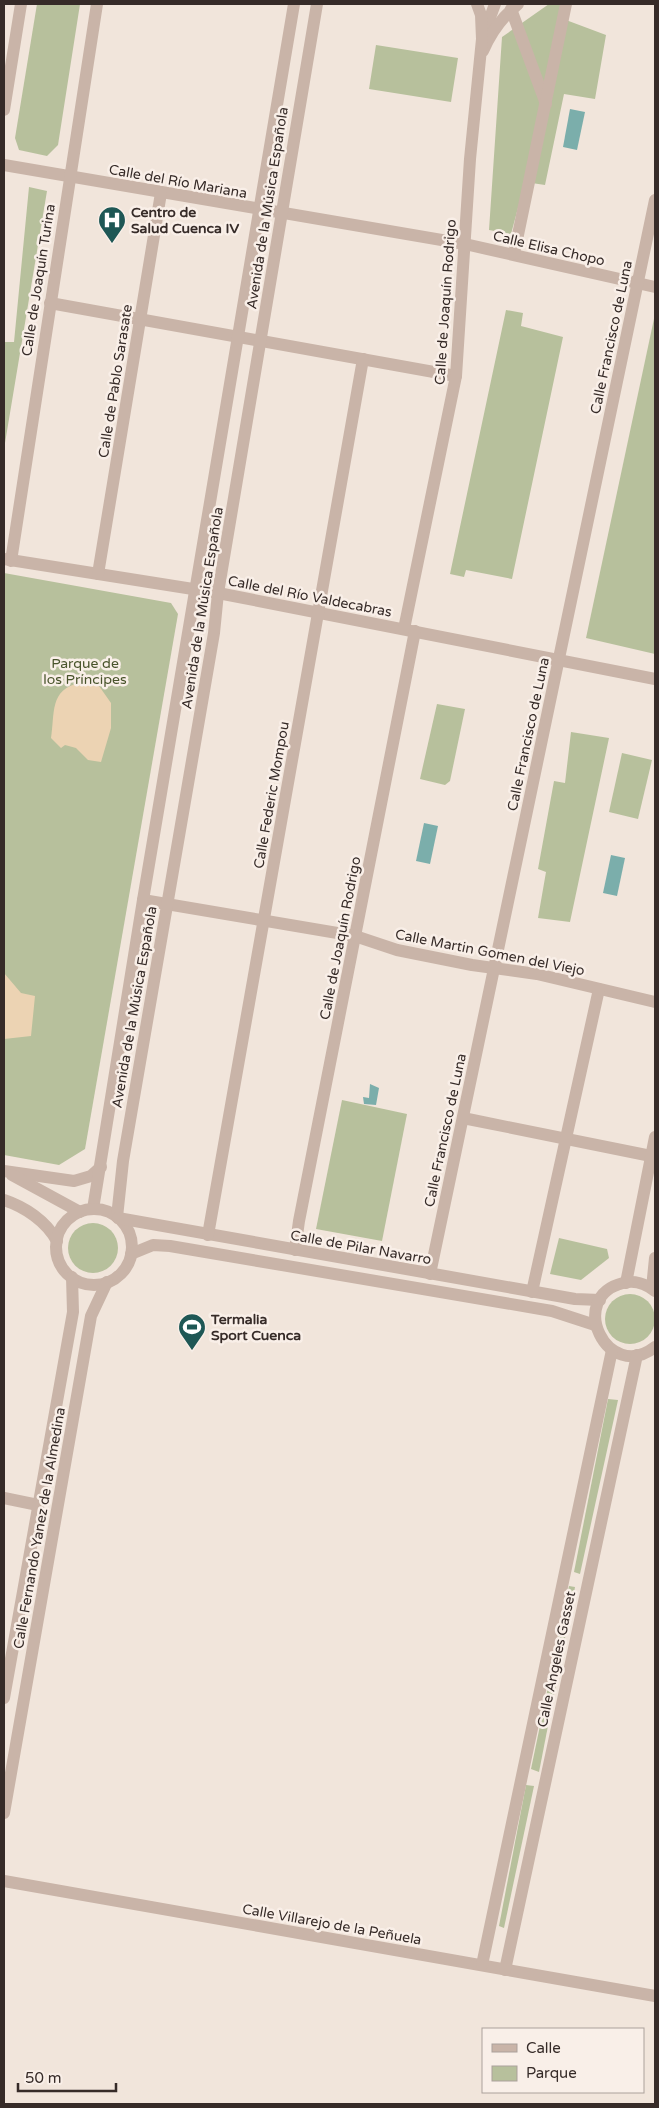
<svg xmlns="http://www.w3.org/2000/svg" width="659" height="2108" font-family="'Varela Round',sans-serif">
	<rect width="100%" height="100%" fill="#f1e5db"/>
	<g fill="#b7c09c">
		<path d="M 37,4 L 80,4 L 58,145 L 47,156 L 19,150 L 15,138 Z"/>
		<path d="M 549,4 L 562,4 L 558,17 L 606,35 L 595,99 L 564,94 L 545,185 L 525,182 L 511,234 L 489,230 L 502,37 Z"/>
		<path d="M 376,45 L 458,58 L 451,102 L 369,89 Z"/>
		<path d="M 29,187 L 47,191 L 4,449 L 4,342 L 14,342 Z"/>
		<path d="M 506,310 L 523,313 L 521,326 L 563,337 L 512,579 L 466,570 L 464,577 L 450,574 Z"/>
		<path d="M 655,314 L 655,654 L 586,638 Z"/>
		<path d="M 4,573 L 171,603 L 178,614 L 85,1149 L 59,1165 L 4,1155 Z"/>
		<path d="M 437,704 L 465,709 L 450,781 L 445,785 L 420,779 Z"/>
		<path d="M 571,732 L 609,738 L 570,922 L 538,918 L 546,872 L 538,869 L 554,781 L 565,783 Z"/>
		<path d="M 622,753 L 652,760 L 638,819 L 609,812 Z"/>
		<path d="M 342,1100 L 407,1114 L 382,1241 L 316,1229 Z"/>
		<circle cx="93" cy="1248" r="25"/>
		<path d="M 559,1238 L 607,1249 L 609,1258 L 581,1280 L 550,1274 Z"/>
		<circle cx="630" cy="1319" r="25"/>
		<path d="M 608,1399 L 618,1400 L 580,1574 L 574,1572 Z"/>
		<path d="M 569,1586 L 575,1587 L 539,1772 L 531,1769 Z"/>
		<path d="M 526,1785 L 534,1786 L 504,1928 L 499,1926 Z"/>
	</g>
	<g fill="#ecd3b3">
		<path d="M 80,683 L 99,686 L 111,703 L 111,728 L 101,762 L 88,760 L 76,748 L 65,745 L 61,748 L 51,738 C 55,714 49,689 80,683 Z"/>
		<path d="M 4,973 L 21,993 L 35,996 L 31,1036 L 4,1039 Z"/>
	</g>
	<g fill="#7baeab">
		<path d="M 570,109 L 585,112 L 577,150 L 563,147 Z"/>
		<path d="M 424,823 L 438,826 L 430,864 L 416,861 Z"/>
		<path d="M 611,855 L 625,858 L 617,896 L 603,893 Z"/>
		<path d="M 370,1084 L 379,1088 L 376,1105 L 364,1104 L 363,1097 L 369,1098 Z"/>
	</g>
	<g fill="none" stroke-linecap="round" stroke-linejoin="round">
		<g stroke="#c9b4a8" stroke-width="12">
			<path d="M 511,9 L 546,104"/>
			<path d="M 484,34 L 495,4"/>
			<path d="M 483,51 C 491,32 502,17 518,4"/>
			<path d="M 4,110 L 21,4"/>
			<path d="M 4,165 L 465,244 L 655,287"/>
			<path d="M 514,254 L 566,4"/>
			<path d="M 50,303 L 456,376"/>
			<path d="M 4,559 L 218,593 L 655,679"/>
			<path d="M 11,561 L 97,4"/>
			<path d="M 98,574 L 161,193"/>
			<path d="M 404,629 L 456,376 L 470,159 L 482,39 L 481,15 L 477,4"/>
			<path d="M 143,900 L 355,936 L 397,950 L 472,965 L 537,974 L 655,1002"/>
			<path d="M 463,1118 L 651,1156"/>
			<path d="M 4,1171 L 74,1181 L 91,1176 L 101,1167"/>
			<path d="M 12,1175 L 80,1212"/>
			<path d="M 4,1200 C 25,1207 46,1221 57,1241"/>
			<path d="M 93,1209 L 143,900 L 294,4"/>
			<circle cx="94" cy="1247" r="38"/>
			<path d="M 117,1217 L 123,1161 L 214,633 L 218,593 L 317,4"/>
			<path d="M 118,1218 L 575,1299 L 600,1300"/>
			<path d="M 208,1235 L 363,359"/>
			<path d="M 295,1250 L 299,1221 L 415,631"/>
			<path d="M 131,1254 L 153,1245 L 170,1246 L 552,1311 L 595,1325"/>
			<path d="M 430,1274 L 655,200"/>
			<path d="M 626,1283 L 655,1137"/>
			<path d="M 652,1288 L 655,1258"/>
			<path d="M 655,1291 C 646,1284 634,1280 623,1283 C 566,1297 607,1384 655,1347"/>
			<path d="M 532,1292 L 599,989"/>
			<path d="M 4,1498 L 38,1505"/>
			<path d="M 4,1698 L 73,1312 L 72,1277"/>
			<path d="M 4,1813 L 91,1316 L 107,1282"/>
			<path d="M 4,1881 L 655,1996"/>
			<path d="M 482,1965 L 612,1350"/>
			<path d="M 505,1970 L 637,1355"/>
		</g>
	</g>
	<defs>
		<g id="hospital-pin" transform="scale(1.4375)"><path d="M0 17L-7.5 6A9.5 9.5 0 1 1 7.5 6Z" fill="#1e5755" stroke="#f9efe8"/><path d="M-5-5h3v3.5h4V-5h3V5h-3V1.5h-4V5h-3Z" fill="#fff"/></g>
		<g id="stadium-pin" transform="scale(1.4375)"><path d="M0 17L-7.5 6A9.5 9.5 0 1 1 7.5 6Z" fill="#1e5755" stroke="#f9efe8"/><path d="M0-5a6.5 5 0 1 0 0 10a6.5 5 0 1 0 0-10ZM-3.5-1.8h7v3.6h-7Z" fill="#fff"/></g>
	</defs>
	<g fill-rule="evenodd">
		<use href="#hospital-pin" x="112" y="220"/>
		<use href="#stadium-pin" x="192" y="1327"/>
	</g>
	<g text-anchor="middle" stroke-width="5" stroke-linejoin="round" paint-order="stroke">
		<g font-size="14" fill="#362b28" stroke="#f9efe8">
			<text transform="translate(178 181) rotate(10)" y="5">Calle del Río Mariana</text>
			<text transform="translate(267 208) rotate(-81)" y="5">Avenida de la Música Española</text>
			<text transform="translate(549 248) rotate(13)" y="5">Calle Elisa Chopo</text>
			<text transform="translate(38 280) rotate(-81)" y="5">Calle de Joaquín Turina</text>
			<text transform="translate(445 302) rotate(-86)" y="5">Calle de Joaquín Rodrigo</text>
			<text transform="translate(611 337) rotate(-78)" y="5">Calle Francisco de Luna</text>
			<text transform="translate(115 381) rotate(-81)" y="5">Calle de Pablo Sarasate</text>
			<text transform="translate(310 596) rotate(11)" y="5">Calle del Río Valdecabras</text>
			<text transform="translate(202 608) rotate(-81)" y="5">Avenida de la Música Española</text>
			<text transform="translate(528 734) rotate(-78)" y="5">Calle Francisco de Luna</text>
			<text transform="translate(271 795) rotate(-80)" y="5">Calle Federic Mompou</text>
			<text transform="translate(340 938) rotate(-79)" y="5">Calle de Joaquín Rodrigo</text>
			<text transform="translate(490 952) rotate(11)" y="5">Calle Martin Gomen del Viejo</text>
			<text transform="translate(134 1007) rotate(-80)" y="5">Avenida de la Música Española</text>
			<text transform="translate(445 1130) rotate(-78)" y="5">Calle Francisco de Luna</text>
			<text transform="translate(361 1247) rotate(10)" y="5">Calle de Pilar Navarro</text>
			<text transform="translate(39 1528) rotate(-80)" y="5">Calle Fernando Yanez de la Almedina</text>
			<text transform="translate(556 1659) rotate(-78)" y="5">Calle Angeles Gasset</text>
			<text transform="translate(332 1924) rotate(10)" y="5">Calle Villarejo de la Peñuela</text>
		</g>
		<g font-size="14" font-weight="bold" fill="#362b28" stroke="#f9efe8" text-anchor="start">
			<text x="131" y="217">Centro de<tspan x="131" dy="16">Salud Cuenca IV</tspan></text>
			<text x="211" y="1324">Termalia<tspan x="211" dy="16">Sport Cuenca</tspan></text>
		</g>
		<g font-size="14" fill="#49542c" stroke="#f9efe8">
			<text x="85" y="668">Parque de<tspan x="85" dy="16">los Príncipes</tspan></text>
		</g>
	</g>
	<rect width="659" height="2108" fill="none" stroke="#362b28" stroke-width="10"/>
	<rect x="482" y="2028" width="162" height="65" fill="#f9efe8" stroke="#aba19b"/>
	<rect x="492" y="2044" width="25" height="8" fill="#c9b4a8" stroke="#aba19b"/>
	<text x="526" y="2053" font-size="15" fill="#362b28">Calle</text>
	<rect x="492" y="2066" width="25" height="15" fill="#b7c09c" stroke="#aba19b"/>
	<text x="526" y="2078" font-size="15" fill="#362b28">Parque</text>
	<path d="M18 2083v8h98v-8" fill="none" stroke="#362b28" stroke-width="2.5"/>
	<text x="25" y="2083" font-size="15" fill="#362b28" stroke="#f9efe8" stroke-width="4" paint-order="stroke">50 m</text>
</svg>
